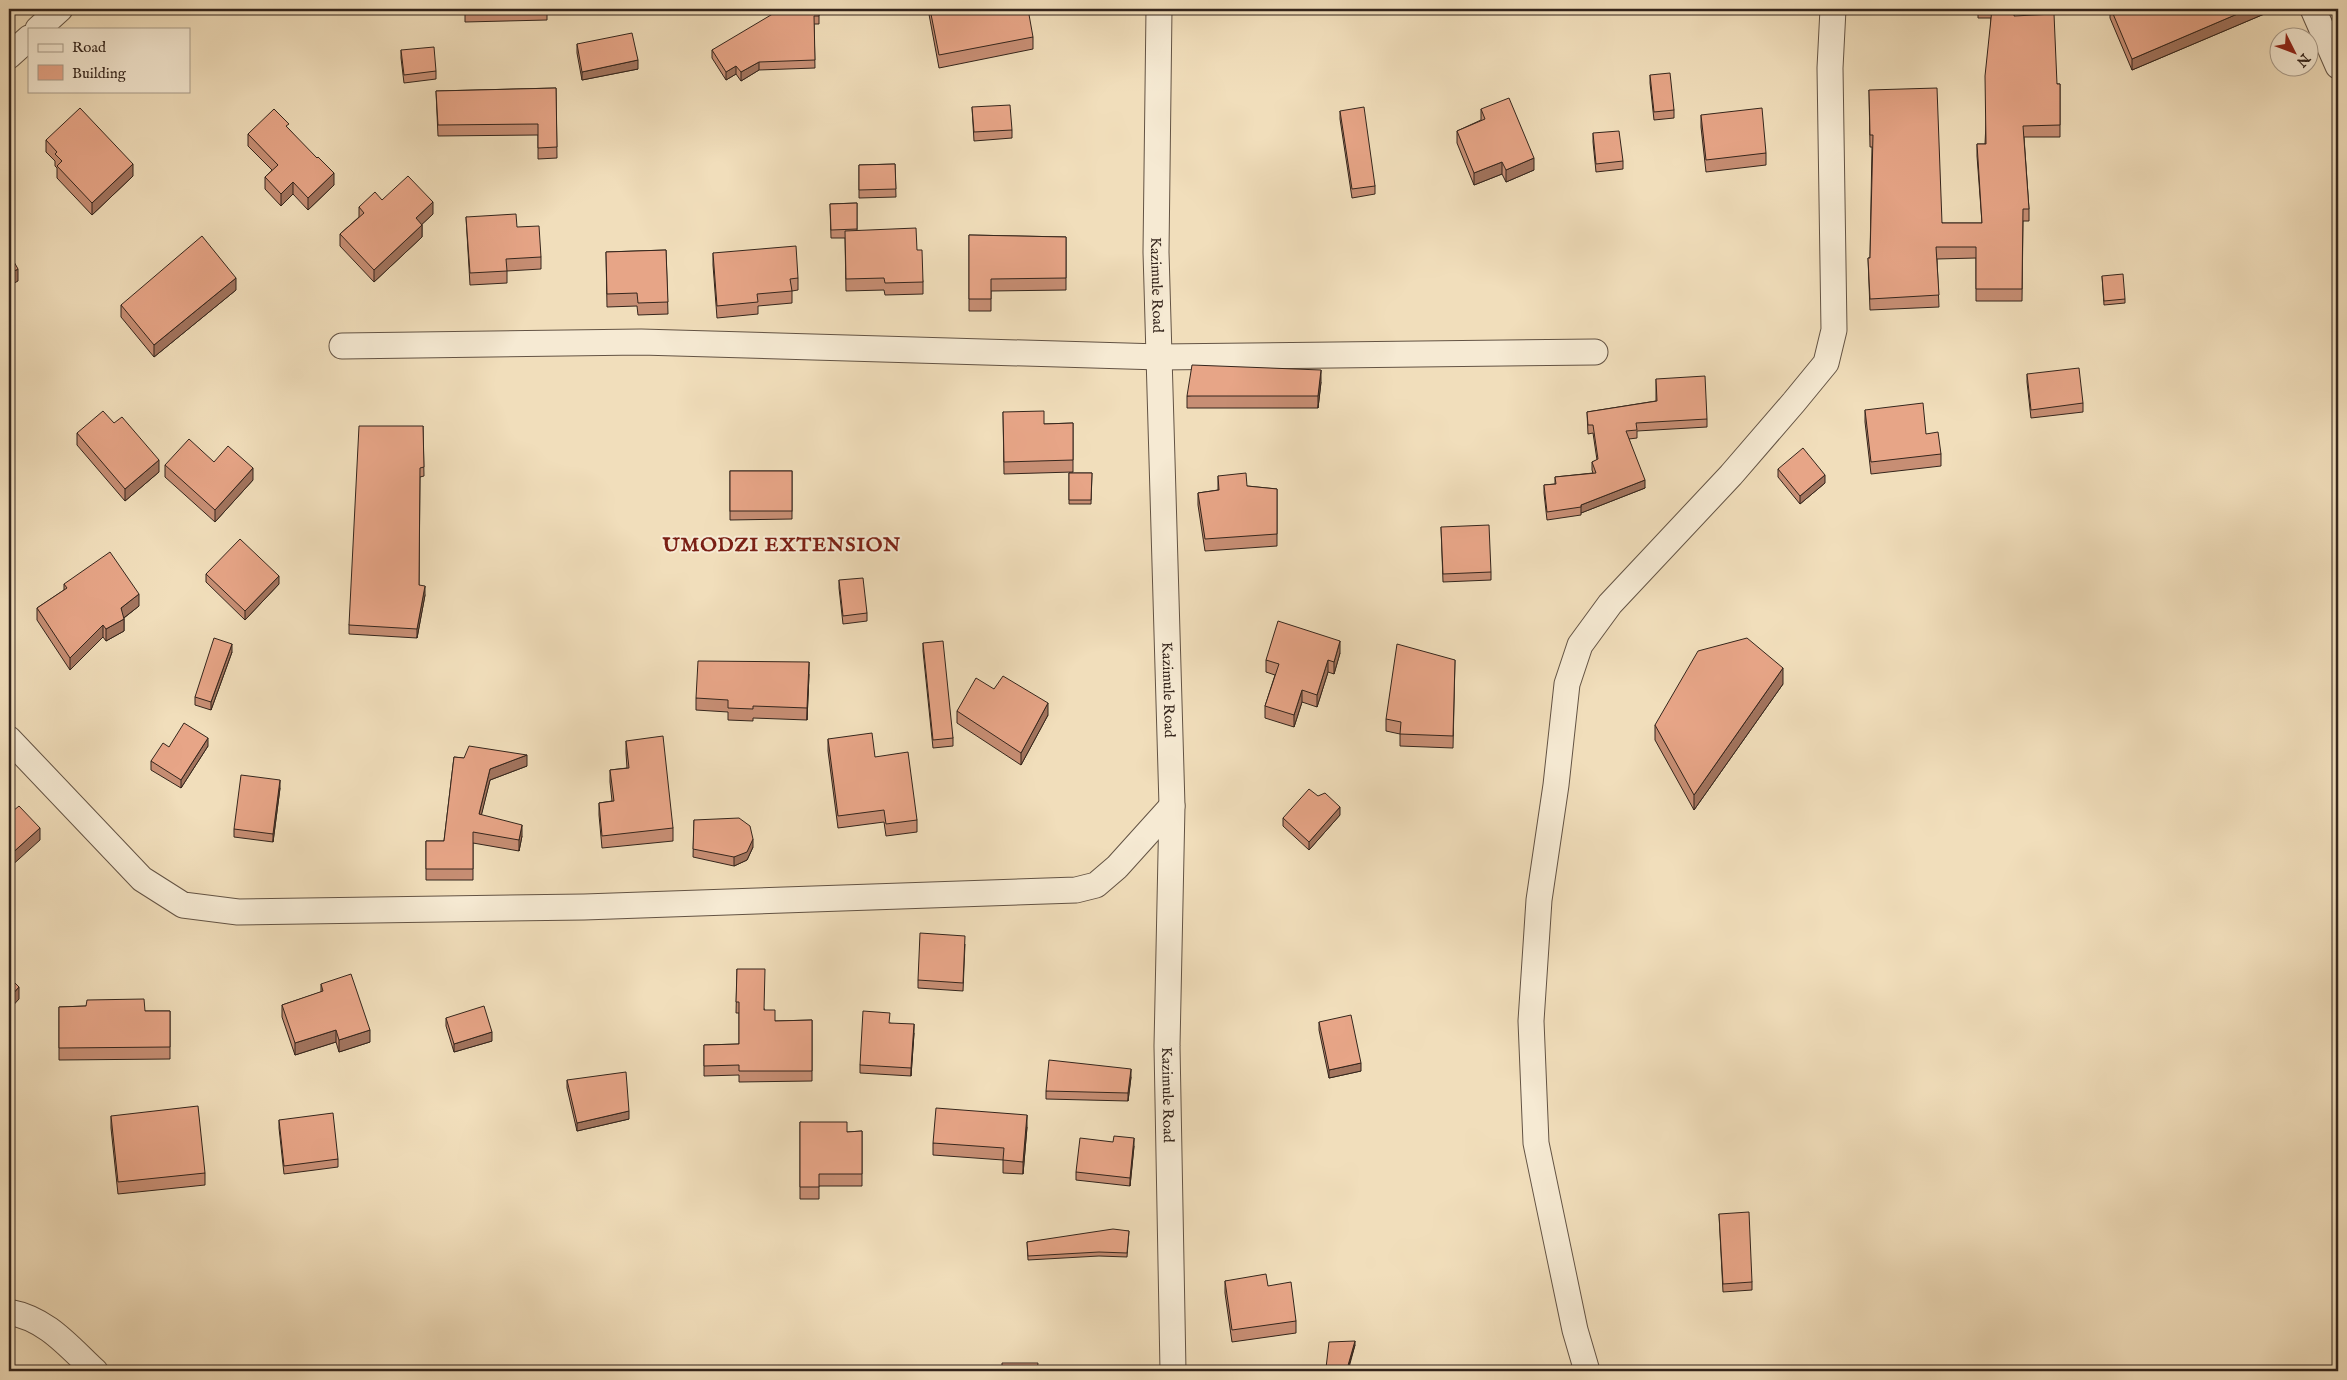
<svg xmlns="http://www.w3.org/2000/svg" width="2347" height="1380" font-family="'IM FELL English',serif">
	<rect width="100%" height="100%" fill="#f1debb"/>
	<filter id="stains"><feTurbulence type="fractalNoise" baseFrequency=".004" numOctaves="4"/><feColorMatrix values="0 0 0 0 .2 0 0 0 0 .09 0 0 0 0 .02 0 0 0 .5 -.17"/></filter>
	<radialGradient id="worn" r=".72"><stop offset=".6" stop-color="#630" stop-opacity="0"/><stop offset="1" stop-color="#630" stop-opacity=".3"/></radialGradient>
	<g fill="none" stroke-linecap="round" stroke-linejoin="round">
		<g stroke="#635344" stroke-width="27">
			<g id="minor">
				<path id="s1" d="M 1159,9 L 1156,252 L 1172,806 L 1167,1046 L 1173,1371"/>
				<path d="M 2313,9 L 2338,66"/>
				<path d="M 38,29 L 60,9"/>
				<path d="M 9,56 L 29,38"/>
				<path d="M 342,346 L 641,342 L 1160,357 L 1595,352"/>
				<path d="M 9,739 L 142,879 L 183,905 L 238,912 L 584,907 L 1076,890 L 1096,885 L 1117,867 L 1172,806"/>
				<path d="M 9,1312 C 47,1319 68,1346 95,1371"/>
				<path d="M 1587,1371 L 1575,1330 L 1536,1143 L 1531,1021 L 1539,900 L 1556,785 L 1567,684 L 1580,645 L 1610,604 L 1731,475 L 1794,402 L 1826,363 L 1834,330 L 1830,68 L 1833,9"/>
			</g>
		</g>
		<use href="#minor" stroke="#f6ead3" stroke-width="25"/>
	</g>
	<g fill="#c78e74" stroke="#34251c">
		<path d="M 465,9 L 547,9 L 547,20 L 465,22 Z"/>
		<path d="M 819,9 L 819,24 L 814,24 L 815,68 L 759,70 L 741,81 L 736,74 L 726,80 L 712,58 L 712,50 Z"/>
		<path d="M 928,9 L 970,9 L 970,10 L 1033,37 L 1033,49 L 939,68 Z"/>
		<path d="M 1978,9 L 2014,9 L 2014,16 L 2057,84 L 2060,84 L 2060,137 L 2024,137 L 2029,209 L 2029,221 L 2023,221 L 2022,301 L 1976,301 L 1976,258 L 1937,259 L 1939,307 L 1870,310 L 1868,258 L 1870,258 L 1872,147 L 1870,147 L 1869,90 L 1942,223 L 1982,223 L 1977,156 L 1977,144 L 1985,144 L 1991,18 L 1978,18 Z"/>
		<path d="M 2110,9 L 2276,9 L 2132,70 L 2110,18 Z"/>
		<path d="M 577,44 L 638,69 L 582,80 L 577,53 Z"/>
		<path d="M 401,50 L 436,71 L 436,79 L 404,83 L 401,58 Z"/>
		<path d="M 1650,75 L 1674,110 L 1674,118 L 1654,120 L 1650,83 Z"/>
		<path d="M 556,88 L 557,158 L 538,159 L 538,135 L 438,136 L 436,91 Z"/>
		<path d="M 972,107 L 1012,130 L 1012,138 L 974,141 Z"/>
		<path d="M 1481,109 L 1534,170 L 1506,182 L 1502,174 L 1474,185 L 1457,143 L 1457,131 L 1481,120 Z"/>
		<path d="M 1340,111 L 1375,186 L 1375,194 L 1352,198 L 1340,119 Z"/>
		<path d="M 1701,115 L 1766,153 L 1766,165 L 1706,172 L 1701,127 Z"/>
		<path d="M 289,129 L 334,185 L 308,210 L 293,194 L 281,206 L 265,189 L 265,177 L 272,170 L 248,146 L 248,134 Z"/>
		<path d="M 1593,133 L 1623,161 L 1623,169 L 1596,172 L 1593,142 Z"/>
		<path d="M 46,140 L 133,176 L 92,215 L 57,178 L 57,168 L 55,166 L 55,161 L 46,152 Z"/>
		<path d="M 895,164 L 896,197 L 859,198 L 859,165 Z"/>
		<path d="M 382,200 L 433,214 L 422,224 L 422,237 L 374,282 L 340,246 L 340,234 L 359,217 L 359,207 Z"/>
		<path d="M 857,203 L 857,230 L 917,250 L 923,282 L 923,294 L 885,295 L 884,290 L 846,291 L 845,238 L 831,238 L 830,204 Z"/>
		<path d="M 466,217 L 517,227 L 541,257 L 541,269 L 507,271 L 507,283 L 470,285 Z"/>
		<path d="M 969,235 L 1066,237 L 1066,290 L 991,291 L 991,311 L 969,311 Z"/>
		<path d="M 666,250 L 668,314 L 638,315 L 637,306 L 607,307 L 606,252 Z"/>
		<path d="M 713,253 L 798,278 L 798,290 L 792,291 L 792,303 L 758,306 L 758,314 L 717,318 L 713,265 Z"/>
		<path d="M 2102,276 L 2125,299 L 2125,303 L 2104,305 Z"/>
		<path d="M 236,290 L 154,357 L 121,317 L 121,305 Z"/>
		<path d="M 2027,374 L 2083,403 L 2083,412 L 2031,418 L 2027,382 Z"/>
		<path d="M 1656,379 L 1707,419 L 1707,427 L 1637,431 L 1637,438 L 1629,439 L 1645,488 L 1581,513 L 1581,515 L 1547,520 L 1544,493 L 1544,485 L 1555,484 L 1555,477 L 1593,473 L 1592,470 L 1592,462 L 1597,460 L 1593,433 L 1588,434 L 1587,412 L 1656,401 Z"/>
		<path d="M 1321,382 L 1318,408 L 1187,408 L 1187,396 Z"/>
		<path d="M 1865,410 L 1926,434 L 1941,454 L 1941,466 L 1871,474 L 1865,422 Z"/>
		<path d="M 1003,412 L 1044,424 L 1073,423 L 1073,472 L 1004,474 Z"/>
		<path d="M 114,423 L 159,472 L 125,501 L 77,445 L 77,433 Z"/>
		<path d="M 423,426 L 424,476 L 420,477 L 419,585 L 425,595 L 417,638 L 349,634 L 349,625 Z"/>
		<path d="M 165,465 L 253,480 L 215,522 L 165,477 Z"/>
		<path d="M 1778,469 L 1825,483 L 1800,504 L 1778,477 Z"/>
		<path d="M 730,471 L 792,471 L 792,519 L 730,520 Z"/>
		<path d="M 1069,473 L 1092,473 L 1091,504 L 1069,504 Z"/>
		<path d="M 1218,476 L 1247,486 L 1277,489 L 1277,546 L 1205,551 L 1198,505 L 1198,493 L 1218,490 Z"/>
		<path d="M 1441,527 L 1491,572 L 1491,580 L 1443,582 Z"/>
		<path d="M 206,574 L 279,584 L 245,620 L 206,582 Z"/>
		<path d="M 839,580 L 867,613 L 867,621 L 843,624 L 839,588 Z"/>
		<path d="M 64,584 L 139,606 L 124,618 L 124,631 L 106,641 L 103,637 L 70,670 L 37,620 L 37,608 L 64,590 Z"/>
		<path d="M 923,643 L 953,738 L 953,746 L 933,748 L 923,651 Z"/>
		<path d="M 232,652 L 211,710 L 195,705 L 195,697 Z"/>
		<path d="M 1340,653 L 1334,674 L 1328,672 L 1317,707 L 1302,702 L 1294,727 L 1265,718 L 1265,706 L 1275,675 L 1266,672 L 1266,660 Z"/>
		<path d="M 1455,660 L 1453,748 L 1400,746 L 1400,734 L 1386,731 L 1386,719 Z"/>
		<path d="M 809,674 L 807,720 L 753,718 L 753,721 L 728,720 L 728,712 L 696,710 L 696,698 Z"/>
		<path d="M 1783,684 L 1694,810 L 1655,740 L 1655,725 Z"/>
		<path d="M 994,689 L 1048,715 L 1021,765 L 957,723 L 957,711 Z"/>
		<path d="M 828,739 L 875,757 L 917,820 L 917,832 L 886,836 L 884,822 L 838,828 L 828,751 Z"/>
		<path d="M 626,741 L 673,828 L 673,841 L 602,848 L 599,815 L 599,803 L 612,801 L 610,782 L 610,770 L 627,768 L 626,753 Z"/>
		<path d="M 208,746 L 181,788 L 151,770 L 151,761 L 169,747 Z"/>
		<path d="M 454,757 L 527,766 L 490,780 L 481,815 L 522,836 L 519,851 L 473,843 L 473,880 L 426,880 L 426,841 L 444,841 Z"/>
		<path d="M 280,788 L 273,842 L 234,837 L 234,829 Z"/>
		<path d="M 1340,815 L 1309,850 L 1283,826 L 1283,818 Z"/>
		<path d="M 694,820 L 753,847 L 747,860 L 734,866 L 693,857 Z"/>
		<path d="M 965,944 L 963,991 L 918,988 L 918,980 Z"/>
		<path d="M 737,969 L 765,1010 L 775,1021 L 812,1020 L 812,1081 L 739,1082 L 739,1075 L 704,1076 L 704,1045 L 739,1044 L 739,1013 L 736,1013 Z"/>
		<path d="M 321,984 L 370,1042 L 339,1052 L 336,1042 L 295,1055 L 282,1017 L 282,1005 L 321,992 Z"/>
		<path d="M 86,1006 L 145,1011 L 170,1011 L 170,1059 L 59,1060 L 59,1007 Z"/>
		<path d="M 446,1018 L 492,1041 L 454,1052 L 446,1026 Z"/>
		<path d="M 1319,1022 L 1361,1071 L 1329,1078 L 1319,1030 Z"/>
		<path d="M 890,1023 L 914,1033 L 911,1076 L 860,1073 L 860,1065 Z"/>
		<path d="M 1131,1077 L 1128,1101 L 1046,1099 L 1046,1091 Z"/>
		<path d="M 567,1080 L 629,1119 L 577,1131 L 567,1088 Z"/>
		<path d="M 111,1116 L 205,1173 L 205,1185 L 118,1194 L 111,1128 Z"/>
		<path d="M 279,1120 L 338,1159 L 338,1167 L 284,1174 L 279,1128 Z"/>
		<path d="M 800,1122 L 847,1132 L 862,1131 L 862,1186 L 819,1186 L 819,1199 L 800,1199 Z"/>
		<path d="M 1027,1127 L 1023,1174 L 1003,1173 L 1003,1160 L 933,1155 L 933,1143 Z"/>
		<path d="M 1134,1146 L 1130,1186 L 1076,1180 L 1076,1172 Z"/>
		<path d="M 1719,1214 L 1752,1282 L 1752,1290 L 1723,1292 Z"/>
		<path d="M 1129,1231 L 1127,1257 L 1099,1256 L 1028,1260 L 1027,1242 Z"/>
		<path d="M 1225,1281 L 1268,1286 L 1296,1321 L 1296,1333 L 1232,1342 L 1225,1293 Z"/>
		<path d="M 1355,1345 L 1348,1371 L 1326,1371 L 1326,1368 Z"/>
	</g>
	<g fill="#a2745e" stroke="#34251c">
		<path d="M 2249,9 L 2276,9 L 2132,70 L 2132,59 Z"/>
		<path d="M 638,60 L 638,69 L 582,80 L 582,72 Z"/>
		<path d="M 759,62 L 759,70 L 741,81 L 741,72 Z"/>
		<path d="M 736,66 L 736,74 L 726,80 L 726,72 Z"/>
		<path d="M 1534,158 L 1534,170 L 1506,182 L 1506,170 Z"/>
		<path d="M 1502,162 L 1502,174 L 1474,185 L 1474,173 Z"/>
		<path d="M 133,164 L 133,176 L 92,215 L 92,203 Z"/>
		<path d="M 334,173 L 334,185 L 308,210 L 308,198 Z"/>
		<path d="M 293,182 L 293,194 L 281,206 L 281,194 Z"/>
		<path d="M 433,202 L 433,214 L 416,230 L 416,218 Z"/>
		<path d="M 422,225 L 422,237 L 374,282 L 374,270 Z"/>
		<path d="M 18,269 L 18,281 L 9,286 L 9,274 Z"/>
		<path d="M 236,278 L 236,290 L 154,357 L 154,345 Z"/>
		<path d="M 1321,370 L 1321,382 L 1318,408 L 1318,396 Z"/>
		<path d="M 159,460 L 159,472 L 125,501 L 125,489 Z"/>
		<path d="M 253,468 L 253,480 L 215,522 L 215,510 Z"/>
		<path d="M 1825,475 L 1825,483 L 1800,504 L 1800,496 Z"/>
		<path d="M 1645,480 L 1645,488 L 1581,513 L 1581,505 Z"/>
		<path d="M 279,576 L 279,584 L 245,620 L 245,611 Z"/>
		<path d="M 425,586 L 425,595 L 417,638 L 417,629 Z"/>
		<path d="M 139,594 L 139,606 L 121,620 L 121,608 Z"/>
		<path d="M 124,619 L 124,631 L 106,641 L 106,629 Z"/>
		<path d="M 103,625 L 103,637 L 70,670 L 70,658 Z"/>
		<path d="M 1340,641 L 1340,653 L 1334,674 L 1334,662 Z"/>
		<path d="M 232,644 L 232,652 L 211,710 L 211,702 Z"/>
		<path d="M 1328,660 L 1328,672 L 1317,707 L 1317,695 Z"/>
		<path d="M 809,662 L 809,674 L 807,720 L 807,708 Z"/>
		<path d="M 1783,668 L 1783,684 L 1694,810 L 1694,795 Z"/>
		<path d="M 1302,690 L 1302,702 L 1294,727 L 1294,715 Z"/>
		<path d="M 1048,703 L 1048,715 L 1021,765 L 1021,753 Z"/>
		<path d="M 208,738 L 208,746 L 181,788 L 181,780 Z"/>
		<path d="M 527,755 L 527,766 L 490,780 L 479,825 L 479,814 L 490,769 Z"/>
		<path d="M 280,780 L 280,788 L 273,842 L 273,834 Z"/>
		<path d="M 1340,807 L 1340,815 L 1309,850 L 1309,842 Z"/>
		<path d="M 522,825 L 522,836 L 519,851 L 519,840 Z"/>
		<path d="M 40,828 L 40,840 L 9,868 L 9,856 Z"/>
		<path d="M 753,839 L 753,847 L 747,860 L 734,866 L 734,857 Z"/>
		<path d="M 19,987 L 19,999 L 9,1010 L 9,998 Z"/>
		<path d="M 914,1024 L 914,1033 L 911,1076 L 911,1068 Z"/>
		<path d="M 336,1030 L 336,1042 L 295,1055 L 295,1043 Z"/>
		<path d="M 370,1030 L 370,1042 L 339,1052 L 339,1040 Z"/>
		<path d="M 492,1032 L 492,1041 L 454,1052 L 454,1044 Z"/>
		<path d="M 1361,1063 L 1361,1071 L 1329,1078 L 1329,1070 Z"/>
		<path d="M 1131,1069 L 1131,1077 L 1128,1101 L 1128,1093 Z"/>
		<path d="M 629,1111 L 629,1119 L 577,1131 L 577,1123 Z"/>
		<path d="M 1027,1115 L 1027,1127 L 1023,1174 L 1023,1162 Z"/>
		<path d="M 1134,1138 L 1134,1146 L 1130,1186 L 1130,1178 Z"/>
		<path d="M 1355,1341 L 1355,1345 L 1347,1371 L 1347,1369 Z"/>
	</g>
	<g fill="#e7a587" stroke="#34251c">
		<path d="M 465,9 L 529,9 L 465,10 Z"/>
		<path d="M 781,9 L 819,9 L 819,16 L 814,16 L 815,60 L 759,62 L 741,72 L 736,66 L 726,72 L 712,50 Z"/>
		<path d="M 930,9 L 970,9 L 970,10 L 975,9 L 1028,9 L 1033,37 L 939,55 Z"/>
		<path d="M 1992,9 L 2014,9 L 2014,16 L 2054,14 L 2057,84 L 2060,84 L 2060,125 L 2023,126 L 2029,209 L 2023,209 L 2022,289 L 1976,289 L 1976,247 L 1936,247 L 1939,295 L 1870,299 L 1868,258 L 1870,258 L 1873,135 L 1870,135 L 1869,90 L 1937,88 L 1942,223 L 1982,223 L 1977,144 L 1986,144 L 1985,76 Z"/>
		<path d="M 2111,9 L 2249,9 L 2132,59 Z"/>
		<path d="M 632,33 L 638,60 L 582,72 L 577,44 Z"/>
		<path d="M 434,47 L 436,71 L 404,75 L 401,50 Z"/>
		<path d="M 1670,73 L 1674,110 L 1654,112 L 1650,75 Z"/>
		<path d="M 556,88 L 557,147 L 538,148 L 538,124 L 438,125 L 436,91 Z"/>
		<path d="M 1509,98 L 1534,158 L 1506,170 L 1502,162 L 1474,173 L 1457,131 L 1485,119 L 1481,109 Z"/>
		<path d="M 1010,105 L 1012,130 L 974,132 L 972,107 Z"/>
		<path d="M 1364,107 L 1375,186 L 1352,189 L 1340,111 Z"/>
		<path d="M 80,108 L 133,164 L 92,203 L 57,166 L 62,161 L 55,154 L 57,152 L 46,140 Z"/>
		<path d="M 1762,108 L 1766,153 L 1706,160 L 1701,115 Z"/>
		<path d="M 274,109 L 289,124 L 286,126 L 317,158 L 318,157 L 334,173 L 308,198 L 293,182 L 281,194 L 265,177 L 278,165 L 248,134 Z"/>
		<path d="M 1619,131 L 1623,161 L 1596,164 L 1593,133 Z"/>
		<path d="M 895,164 L 896,189 L 859,190 L 859,165 Z"/>
		<path d="M 408,176 L 433,202 L 416,218 L 422,225 L 374,270 L 340,234 L 364,213 L 359,207 L 375,192 L 382,200 Z"/>
		<path d="M 857,203 L 857,229 L 831,230 L 830,204 Z"/>
		<path d="M 516,214 L 517,227 L 539,226 L 541,257 L 506,259 L 507,271 L 470,273 L 466,217 Z"/>
		<path d="M 916,228 L 917,250 L 922,250 L 923,282 L 885,283 L 884,278 L 846,279 L 845,231 Z"/>
		<path d="M 969,235 L 1066,237 L 1066,278 L 991,279 L 991,299 L 969,299 Z"/>
		<path d="M 202,236 L 236,278 L 154,345 L 121,305 Z"/>
		<path d="M 796,246 L 798,278 L 790,279 L 792,291 L 757,294 L 758,302 L 717,306 L 713,253 Z"/>
		<path d="M 666,250 L 668,302 L 638,303 L 637,293 L 607,294 L 606,252 Z"/>
		<path d="M 9,253 L 18,269 L 9,274 Z"/>
		<path d="M 2123,274 L 2125,299 L 2104,301 L 2102,276 Z"/>
		<path d="M 1192,365 L 1321,370 L 1318,396 L 1187,396 Z"/>
		<path d="M 2079,368 L 2083,403 L 2031,410 L 2027,374 Z"/>
		<path d="M 1705,376 L 1707,419 L 1636,423 L 1637,430 L 1626,431 L 1645,480 L 1581,505 L 1581,507 L 1547,512 L 1544,485 L 1556,484 L 1555,477 L 1596,473 L 1592,462 L 1598,459 L 1593,425 L 1588,425 L 1587,412 L 1657,401 L 1656,379 Z"/>
		<path d="M 1923,403 L 1926,434 L 1938,432 L 1941,454 L 1871,462 L 1865,410 Z"/>
		<path d="M 103,411 L 114,423 L 122,417 L 159,460 L 125,489 L 77,433 Z"/>
		<path d="M 1044,411 L 1044,424 L 1073,423 L 1073,460 L 1004,462 L 1003,412 Z"/>
		<path d="M 359,426 L 423,426 L 424,467 L 420,468 L 419,585 L 425,586 L 417,629 L 349,625 Z"/>
		<path d="M 189,439 L 214,462 L 228,446 L 253,468 L 215,510 L 165,465 Z"/>
		<path d="M 1803,448 L 1825,475 L 1800,496 L 1778,469 Z"/>
		<rect x="730" y="471" width="62" height="40"/>
		<path d="M 1069,473 L 1092,473 L 1091,500 L 1069,500 Z"/>
		<path d="M 1246,473 L 1247,486 L 1277,489 L 1277,534 L 1205,539 L 1198,493 L 1219,490 L 1218,476 Z"/>
		<path d="M 1489,525 L 1491,572 L 1443,574 L 1441,527 Z"/>
		<path d="M 240,539 L 279,576 L 245,611 L 206,574 Z"/>
		<path d="M 110,552 L 139,594 L 121,608 L 124,619 L 106,629 L 103,625 L 70,658 L 37,608 L 67,588 L 64,584 Z"/>
		<path d="M 863,578 L 867,613 L 843,616 L 839,580 Z"/>
		<path d="M 1278,621 L 1340,641 L 1334,662 L 1328,660 L 1317,695 L 1302,690 L 1294,715 L 1265,706 L 1279,664 L 1266,660 Z"/>
		<path d="M 214,638 L 232,644 L 211,702 L 195,697 Z"/>
		<path d="M 1747,638 L 1783,668 L 1694,795 L 1655,725 L 1698,651 Z"/>
		<path d="M 943,641 L 953,738 L 933,740 L 923,643 Z"/>
		<path d="M 1397,644 L 1455,660 L 1453,736 L 1400,734 L 1401,722 L 1386,719 Z"/>
		<path d="M 698,661 L 809,662 L 807,708 L 753,706 L 753,709 L 728,708 L 728,700 L 696,698 Z"/>
		<path d="M 1003,676 L 1048,703 L 1021,753 L 957,711 L 976,678 L 994,689 Z"/>
		<path d="M 184,723 L 208,738 L 181,780 L 151,761 L 163,743 L 169,747 Z"/>
		<path d="M 872,733 L 875,757 L 908,752 L 917,820 L 886,824 L 884,810 L 838,816 L 828,739 Z"/>
		<path d="M 663,736 L 673,828 L 602,836 L 599,803 L 614,801 L 610,770 L 629,768 L 626,741 Z"/>
		<path d="M 469,746 L 527,755 L 490,769 L 479,814 L 522,825 L 519,840 L 473,832 L 473,869 L 426,869 L 426,841 L 444,841 L 454,757 L 464,758 Z"/>
		<path d="M 241,775 L 280,780 L 273,834 L 234,829 Z"/>
		<path d="M 1309,789 L 1318,796 L 1325,793 L 1340,807 L 1309,842 L 1283,818 Z"/>
		<path d="M 9,806 L 13,811 L 19,806 L 40,828 L 9,856 Z"/>
		<path d="M 739,818 L 750,826 L 753,839 L 747,852 L 734,857 L 693,849 L 694,820 Z"/>
		<path d="M 920,933 L 965,936 L 963,983 L 918,980 Z"/>
		<path d="M 737,969 L 765,969 L 764,1010 L 775,1010 L 775,1021 L 812,1020 L 812,1071 L 739,1071 L 739,1065 L 704,1066 L 704,1045 L 739,1044 L 739,1002 L 736,1002 Z"/>
		<path d="M 351,974 L 370,1030 L 339,1040 L 336,1030 L 295,1043 L 282,1005 L 323,991 L 321,984 Z"/>
		<path d="M 9,977 L 19,987 L 9,998 Z"/>
		<path d="M 144,999 L 145,1011 L 170,1011 L 170,1047 L 59,1048 L 59,1007 L 86,1006 L 87,1000 Z"/>
		<path d="M 484,1006 L 492,1032 L 454,1044 L 446,1018 Z"/>
		<path d="M 863,1011 L 890,1013 L 889,1023 L 914,1024 L 911,1068 L 860,1065 Z"/>
		<path d="M 1351,1015 L 1361,1063 L 1329,1070 L 1319,1022 Z"/>
		<path d="M 1049,1060 L 1131,1069 L 1128,1093 L 1046,1091 Z"/>
		<path d="M 626,1072 L 629,1111 L 577,1123 L 567,1080 Z"/>
		<path d="M 198,1106 L 205,1173 L 118,1182 L 111,1116 Z"/>
		<path d="M 936,1108 L 1027,1115 L 1023,1162 L 1003,1160 L 1004,1148 L 933,1143 Z"/>
		<path d="M 333,1113 L 338,1159 L 284,1166 L 279,1120 Z"/>
		<path d="M 800,1122 L 847,1122 L 847,1132 L 862,1131 L 862,1174 L 819,1174 L 819,1187 L 800,1187 Z"/>
		<path d="M 1114,1136 L 1134,1138 L 1130,1178 L 1076,1172 L 1080,1138 L 1113,1142 Z"/>
		<path d="M 1749,1212 L 1752,1282 L 1723,1284 L 1719,1214 Z"/>
		<path d="M 1113,1229 L 1129,1231 L 1127,1253 L 1099,1252 L 1028,1256 L 1027,1242 Z"/>
		<path d="M 1266,1274 L 1268,1286 L 1291,1282 L 1296,1321 L 1232,1330 L 1225,1281 Z"/>
		<path d="M 1355,1341 L 1347,1369 L 1326,1368 L 1329,1342 Z"/>
		<path d="M 1002,1363 L 1038,1363 L 1037,1371 L 1002,1371 Z"/>
	</g>
	<g text-anchor="middle" stroke-width="4" stroke-linejoin="round" paint-order="stroke">
		<g font-size="15" fill="#34251c" stroke="#f6ead3">
			<text dy="5" stroke="none"><textPath href="#s1" startOffset="276">Kazimule Road</textPath></text>
			<text dy="5" stroke="none"><textPath href="#s1" startOffset="681">Kazimule Road</textPath></text>
			<text dy="5" stroke="none"><textPath href="#s1" startOffset="1086">Kazimule Road</textPath></text>
		</g>
		<g font-size="20" font-weight="bold" letter-spacing="1" fill="#7a1f14" stroke="#f6ead3">
			<text x="782" y="551">UMODZI EXTENSION</text>
		</g>
	</g>
	<rect width="2347" height="1380" fill="none" stroke="#f1debb" stroke-width="30"/>
	<rect x="10" y="10" width="2327" height="1360" fill="none" stroke="#34251c" stroke-width="2.5"/>
	<rect x="15" y="15" width="2317" height="1350" fill="none" stroke="#34251c"/>
	<rect x="28" y="28" width="162" height="65" fill="#f6ead3" stroke="#a89b8a"/>
	<rect x="38" y="44" width="25" height="8" fill="#f6ead3" stroke="#a89b8a"/>
	<text x="72" y="52" font-size="15" fill="#34251c">Road</text>
	<rect x="38" y="65" width="25" height="15" fill="#e7a587" stroke="#a89b8a"/>
	<text x="72" y="78" font-size="15" fill="#34251c">Building</text>
	<g transform="translate(2294 52) rotate(132)"><circle r="24" fill="#f6ead3" stroke="#a89b8a"/>
	<path d="M0-4L9 19L0 12L-9 19Z" fill="#8f2418"/>
	<text y="-8" font-size="14" font-weight="bold" text-anchor="middle" fill="#34251c">N</text>
	</g>
	<rect width="100%" height="100%" filter="url(#stains)"/>
	<rect width="100%" height="100%" fill="url(#worn)"/>
</svg>
